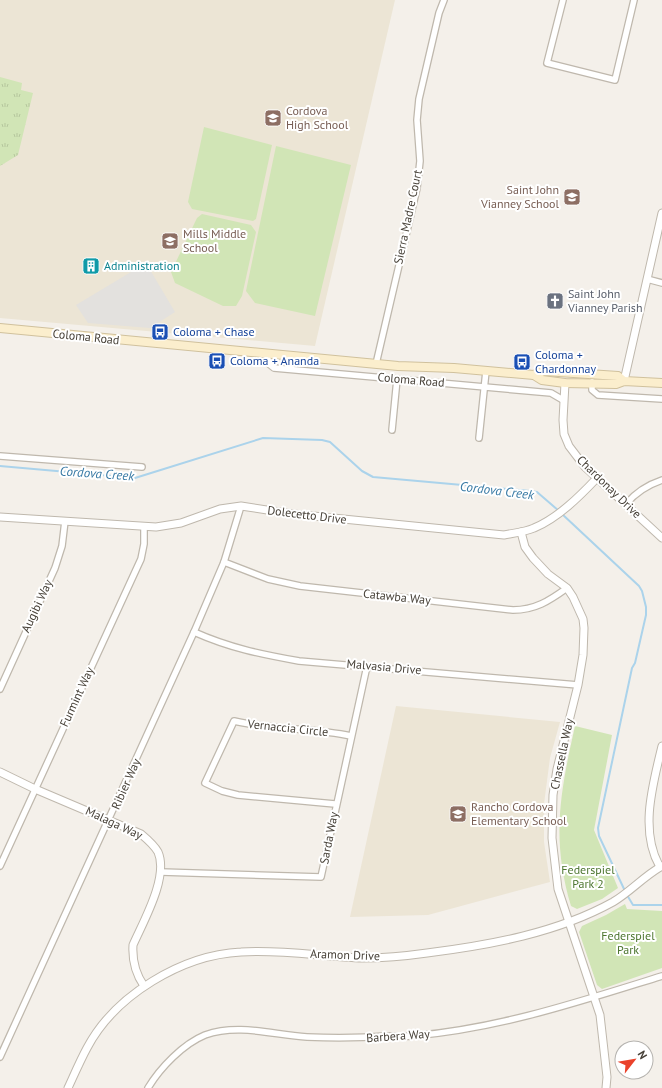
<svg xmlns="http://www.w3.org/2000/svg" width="662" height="1088" font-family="'PT Sans',sans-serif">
	<defs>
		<pattern id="grass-tufts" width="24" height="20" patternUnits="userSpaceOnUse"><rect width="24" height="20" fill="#d1e5b6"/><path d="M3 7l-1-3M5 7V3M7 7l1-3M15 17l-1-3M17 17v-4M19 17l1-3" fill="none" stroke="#b5c69d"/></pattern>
	</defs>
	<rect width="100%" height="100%" fill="#f4f0ea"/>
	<g fill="#ece5d5">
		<path d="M 0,0 L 395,0 L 315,346 L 0,318 Z"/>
		<path d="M 396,706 L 560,722 L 550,758 L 544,804 L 544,842 L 550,882 L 428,915 L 350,917 Z"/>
	</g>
	<path fill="url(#grass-tufts)" d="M 0,77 L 22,83 L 21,90 L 33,93 L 18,155 L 0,166 Z"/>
	<g fill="#d1e5b6">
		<path d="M 204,127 L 272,145 L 256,219 L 253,221 L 192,209 L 188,202 Z"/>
		<path d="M 276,146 L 351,165 L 315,316 L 255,303 L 246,291 Z"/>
		<path d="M 202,214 L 251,225 L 256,232 L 242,296 L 236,306 L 223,306 L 175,283 L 171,272 L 197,218 Z"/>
		<path d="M 575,726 L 612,735 L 594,830 L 618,888 L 602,899 L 577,909 L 571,906 C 551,839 560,793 575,726 Z"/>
		<path d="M 625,904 L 627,909 L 662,911 L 662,968 L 602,989 L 597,985 L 579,932 L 582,926 L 606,915 Z"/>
	</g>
	<path fill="#e3e1de" d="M 146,263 L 175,312 L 150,328 L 88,323 L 76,305 Z"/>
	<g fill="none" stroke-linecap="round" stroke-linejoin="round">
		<g stroke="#abd3eb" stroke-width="2">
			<path d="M 0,466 L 135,478 L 263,438 L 322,440 L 330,442 L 362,471 L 373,477 L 530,491 L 537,492 L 559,511"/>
			<path d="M 562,514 L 639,586 L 642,591 L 646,607 L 646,615 L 635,663 L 632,668 L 598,828 L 599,836 L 625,891"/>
			<path d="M 627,895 L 633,905 L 662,905"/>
		</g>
		<g stroke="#bfb8ad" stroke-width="8">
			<g id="minor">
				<path d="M 563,0 L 547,63 L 615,80 L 634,0"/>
				<path d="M 647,279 L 662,283"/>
				<path d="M 267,354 L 269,364 L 274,368 L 551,393 L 563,400"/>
				<path d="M 376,364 L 417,188 L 420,161 L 417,120 L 419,99 L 439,13 L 444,0"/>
				<path d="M 592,382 L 592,390 L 598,395 L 662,399"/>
				<path d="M 392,430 L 397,379"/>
				<path d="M 479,438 L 486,371"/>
				<path d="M 0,456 L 142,467"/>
				<path d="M 626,504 C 636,492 647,485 662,480"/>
				<path d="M 224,562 L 268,579 L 300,586 L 513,610 C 535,610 549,601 567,588"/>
				<path d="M 194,632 C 230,648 260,654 299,661 L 578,685"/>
				<path d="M 0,689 L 55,568 L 62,546 L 65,521"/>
				<path d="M 335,804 L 238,795 L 222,791 L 205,783 L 234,721 C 273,730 312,728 351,736"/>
				<path d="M 0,866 L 141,559 L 144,544 L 144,527"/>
				<path d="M 161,872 L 321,877 L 367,666"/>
				<path d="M 0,1057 L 194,632 L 224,562 L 241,506"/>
				<path d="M 148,1088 C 160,1068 183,1044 205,1035 C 239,1023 273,1035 307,1037 C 333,1038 359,1038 385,1036 C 394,1036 404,1037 413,1036 C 501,1028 578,1002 662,976"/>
			</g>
		</g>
		<g stroke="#bfb8ad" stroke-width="9">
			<g id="tertiary">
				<path d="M 624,381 L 662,213"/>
				<path d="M 565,383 L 563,420 L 564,434 L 569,446 L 585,467 L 662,538"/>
				<path d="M 0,517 L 156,527 L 181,523 L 220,509 L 241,506 L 293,514 L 504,535 C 514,533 525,532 534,528 C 558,518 580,496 597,478"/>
				<path d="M 521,532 L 525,547 L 533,558 L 548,574 L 567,588 L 573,597 L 583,619 L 584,628 L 583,655 L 578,685 L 557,769 L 553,795 L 552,838 L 558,889 L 600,1015 L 607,1077 L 606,1088"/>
				<path d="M 0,772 L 35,789 L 141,834 C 147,839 154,845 158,852 C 169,877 143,922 133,945 C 132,961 135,973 144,986"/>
				<path d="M 660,867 C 639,831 653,784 662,746"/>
				<path d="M 68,1088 C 74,1075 80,1061 87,1048 C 115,995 182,955 241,952 C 282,949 323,957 363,958 C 384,958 406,956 427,953 C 490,945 557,933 613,902 C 630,892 644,876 662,866"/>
			</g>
		</g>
		<g stroke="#d0c19d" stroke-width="10">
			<g id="secondary">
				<path d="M 0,328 L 398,366 L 454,368 L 534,375 L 544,371 L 618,376 L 624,381"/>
				<path d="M 534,375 L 542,380 L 565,383 L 616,384 L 624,381 L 662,383"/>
			</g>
		</g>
		<use href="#minor" stroke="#fff" stroke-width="5.5"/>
		<use href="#tertiary" stroke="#fff" stroke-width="7"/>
		<use href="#secondary" stroke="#fbeecd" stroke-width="8"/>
	</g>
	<defs>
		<g id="school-square" transform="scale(0.9)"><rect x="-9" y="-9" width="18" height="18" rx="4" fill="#8d6e63" stroke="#fff"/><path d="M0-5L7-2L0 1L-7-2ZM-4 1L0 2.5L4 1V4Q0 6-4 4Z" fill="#fff"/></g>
		<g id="building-square" transform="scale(0.9)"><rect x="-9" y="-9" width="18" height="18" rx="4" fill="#0f9aa8" stroke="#fff"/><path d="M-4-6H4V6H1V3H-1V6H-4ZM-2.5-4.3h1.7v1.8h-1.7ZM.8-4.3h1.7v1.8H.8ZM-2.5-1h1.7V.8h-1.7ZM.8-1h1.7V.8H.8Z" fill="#fff"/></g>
		<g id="church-square" transform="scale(0.9)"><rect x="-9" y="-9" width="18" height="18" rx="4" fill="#6b7280" stroke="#fff"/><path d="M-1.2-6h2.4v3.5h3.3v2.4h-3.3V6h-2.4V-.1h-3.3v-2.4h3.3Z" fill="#fff"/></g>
		<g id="bus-square" transform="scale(0.9)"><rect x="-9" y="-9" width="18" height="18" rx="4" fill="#1a4fb4" stroke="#fff"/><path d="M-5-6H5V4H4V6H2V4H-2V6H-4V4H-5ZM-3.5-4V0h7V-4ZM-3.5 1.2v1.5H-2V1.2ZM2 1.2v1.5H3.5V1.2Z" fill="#fff"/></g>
	</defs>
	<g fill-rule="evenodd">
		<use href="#school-square" x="273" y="118"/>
		<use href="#school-square" x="572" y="197"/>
		<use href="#school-square" x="170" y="241"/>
		<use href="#building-square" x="91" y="266"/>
		<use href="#church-square" x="555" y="301"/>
		<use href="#bus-square" x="160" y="332"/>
		<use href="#bus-square" x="217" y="361"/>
		<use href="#bus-square" x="522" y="362"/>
		<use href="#school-square" x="458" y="814"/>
	</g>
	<g text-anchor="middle" stroke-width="4" stroke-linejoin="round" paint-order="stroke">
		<g font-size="12" fill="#785e54" stroke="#fff" text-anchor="start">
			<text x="286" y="115">Cordova<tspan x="286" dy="14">High School</tspan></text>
			<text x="559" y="194" text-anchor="end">Saint John<tspan x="559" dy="14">Vianney School</tspan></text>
			<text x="183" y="238">Mills Middle<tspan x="183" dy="14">School</tspan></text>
			<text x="471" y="811">Rancho Cordova<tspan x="471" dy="14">Elementary School</tspan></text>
		</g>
		<g font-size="12" fill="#474138" stroke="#fff">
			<text transform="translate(408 217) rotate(-78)" y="4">Sierra Madre Court</text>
			<text transform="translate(86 337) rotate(6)" y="4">Coloma Road</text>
			<text transform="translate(411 380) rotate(5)" y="4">Coloma Road</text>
			<text transform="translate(609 487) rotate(44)" y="4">Chardonay Drive</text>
			<text transform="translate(307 515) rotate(7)" y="4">Dolecetto Drive</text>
			<text transform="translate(397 597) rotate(6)" y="4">Catawba Way</text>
			<text transform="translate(37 606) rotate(-65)" y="4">Augibi Way</text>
			<text transform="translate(384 667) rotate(5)" y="4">Malvasia Drive</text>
			<text transform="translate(77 697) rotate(-65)" y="4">Furmint Way</text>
			<text transform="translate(288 728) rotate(6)" y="4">Vernaccia Circle</text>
			<text transform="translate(562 754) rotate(-78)" y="4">Chassella Way</text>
			<text transform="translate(126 784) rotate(-66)" y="4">Ribier Way</text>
			<text transform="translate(114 823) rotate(25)" y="4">Malaga Way</text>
			<text transform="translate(329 838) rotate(-79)" y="4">Sarda Way</text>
			<text transform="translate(345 955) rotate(2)" y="4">Aramon Drive</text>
			<text transform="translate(398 1036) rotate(-4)" y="4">Barbera Way</text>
		</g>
		<g font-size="12" fill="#0d838f" stroke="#fff" text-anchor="start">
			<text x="104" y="270">Administration</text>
		</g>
		<g font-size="12" fill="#5b616d" stroke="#fff" text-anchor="start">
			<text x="568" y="298">Saint John<tspan x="568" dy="14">Vianney Parish</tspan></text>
		</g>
		<g font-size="12" fill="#164399" stroke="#fff" text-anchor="start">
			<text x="173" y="336">Coloma + Chase</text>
			<text x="535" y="359">Coloma +<tspan x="535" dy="14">Chardonnay</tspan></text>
			<text x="230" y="365">Coloma + Ananda</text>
		</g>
		<g font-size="12" fill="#4c752f" stroke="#fff">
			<text x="588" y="874">Federspiel<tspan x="588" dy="14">Park 2</tspan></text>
			<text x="628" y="940">Federspiel<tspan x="628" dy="14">Park</tspan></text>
		</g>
		<g font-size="13" font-style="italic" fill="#3779a4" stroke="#fff">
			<text transform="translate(97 473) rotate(4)" y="5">Cordova Creek</text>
			<text transform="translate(497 490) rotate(7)" y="5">Cordova Creek</text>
		</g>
	</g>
	<g transform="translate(634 1060) rotate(59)"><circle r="19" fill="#ffffff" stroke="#b5b3af"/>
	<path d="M0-3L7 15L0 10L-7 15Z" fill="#ea422b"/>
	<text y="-6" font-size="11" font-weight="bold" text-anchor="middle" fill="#474138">N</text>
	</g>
</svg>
